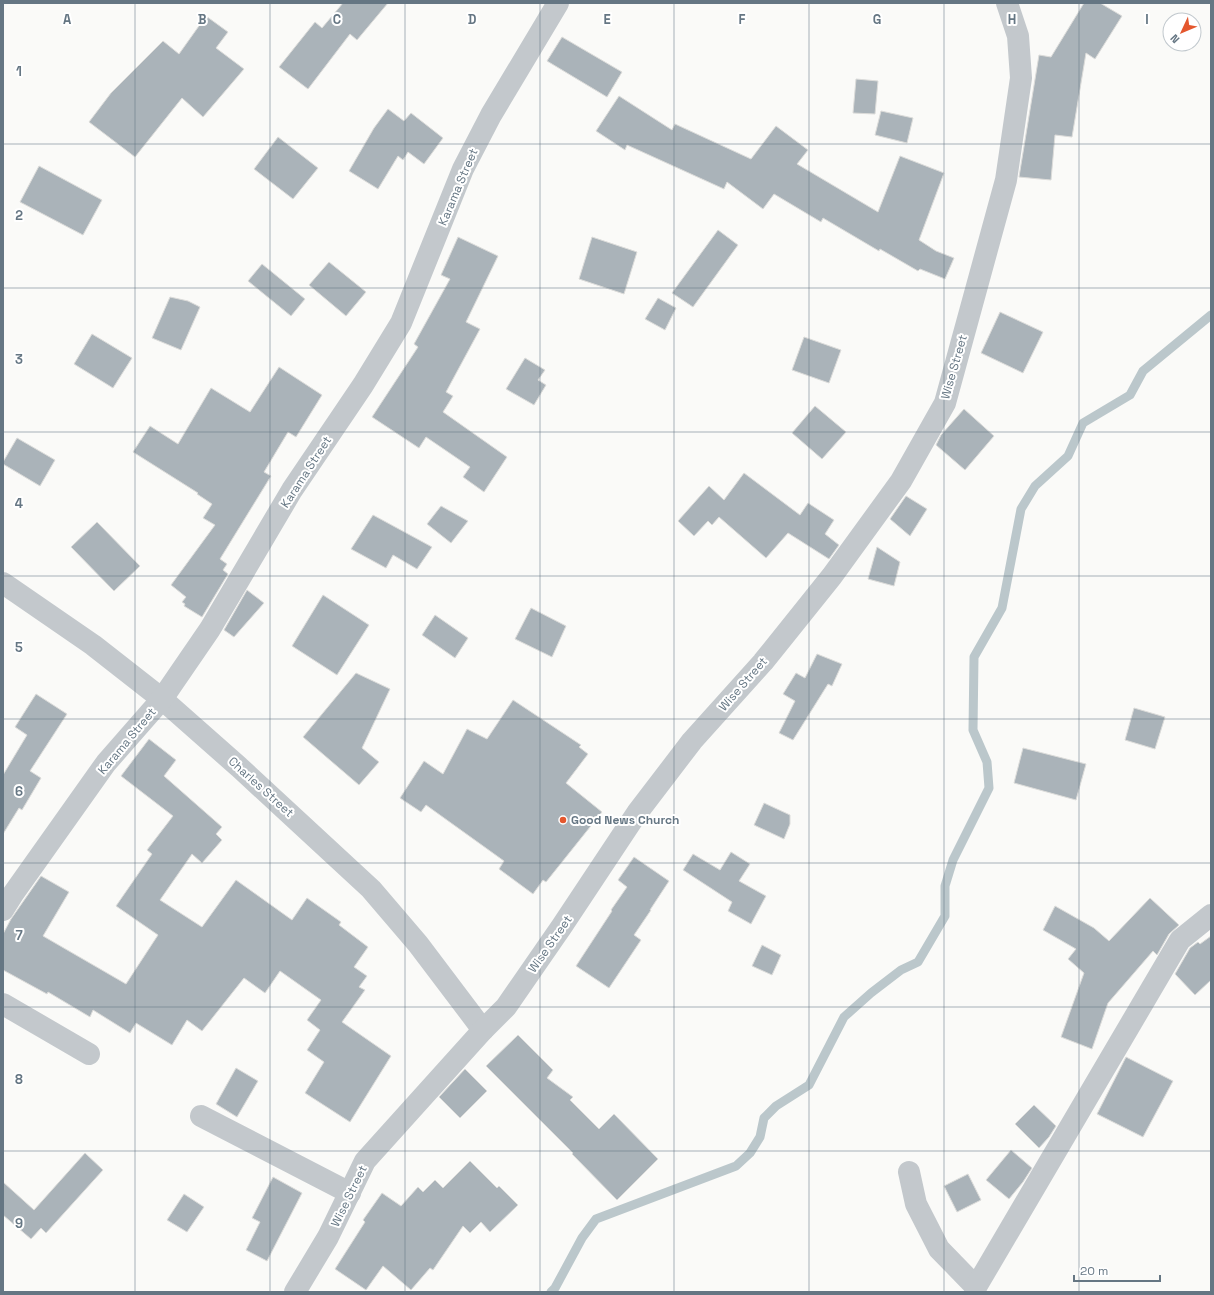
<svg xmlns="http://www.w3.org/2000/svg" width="1214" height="1295" font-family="'Space Grotesk',sans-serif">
	<rect width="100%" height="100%" fill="#fafaf8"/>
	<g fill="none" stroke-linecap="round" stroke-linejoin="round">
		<path stroke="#bbc7cb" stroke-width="9" d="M 551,1292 L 555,1288 L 582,1238 L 596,1219 L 736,1166 L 750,1153 L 760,1137 L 764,1118 L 776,1106 L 809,1085 L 844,1017 L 871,993 L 901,970 L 918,962 L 945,916 L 945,886 L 953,860 L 989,788 L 987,762 L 973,730 L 974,657 L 1002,608 L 1021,509 L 1035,486 L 1068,456 L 1083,423 L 1130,395 L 1143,371 L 1211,315"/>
	</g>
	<g fill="#aab3b9" stroke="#dcdcda">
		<path d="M 343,3 L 388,3 L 357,40 L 350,34 L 308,89 L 279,67 L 315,22 L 322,28 Z"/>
		<path d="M 1084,3 L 1100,3 L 1122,16 L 1095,59 L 1086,53 L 1072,137 L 1055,135 L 1051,180 L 1019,177 L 1039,55 L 1051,57 Z"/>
		<path d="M 206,16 L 228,32 L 216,48 L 244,69 L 203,117 L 182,98 L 135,157 L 89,122 L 111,93 L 163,41 L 179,54 Z"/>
		<path d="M 562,37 L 622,72 L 607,97 L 547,61 Z"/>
		<path d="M 856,79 L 878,81 L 875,114 L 853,113 Z"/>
		<path d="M 619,96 L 672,130 L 675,124 L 751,159 L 776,126 L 808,150 L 797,164 L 878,212 L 900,156 L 944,173 L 919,240 L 936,251 L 954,258 L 945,279 L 920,269 L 918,271 L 880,249 L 879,251 L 823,218 L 821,222 L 774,194 L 763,209 L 727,182 L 724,189 L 627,145 L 625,150 L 596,131 Z"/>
		<path d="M 388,109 L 404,121 L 411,113 L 443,138 L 424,164 L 408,152 L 403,160 L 398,156 L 378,189 L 349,171 L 374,128 Z"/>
		<path d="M 881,111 L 913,118 L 907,143 L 875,135 Z"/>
		<path d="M 278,137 L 318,168 L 293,199 L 254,169 Z"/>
		<path d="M 39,166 L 102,200 L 83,235 L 20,202 Z"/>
		<path d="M 718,230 L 738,245 L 693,307 L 672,293 Z"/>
		<path d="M 458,237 L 498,256 L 466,322 L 480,329 L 446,392 L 453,396 L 443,412 L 507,457 L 484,492 L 463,477 L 470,467 L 426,437 L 419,448 L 372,417 L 418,347 L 414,344 L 450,279 L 441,275 Z"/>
		<path d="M 592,237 L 637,252 L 624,294 L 579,279 Z"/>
		<path d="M 329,262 L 366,292 L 346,316 L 309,285 Z"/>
		<path d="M 262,264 L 305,299 L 291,316 L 248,281 Z"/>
		<path d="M 170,297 L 188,301 L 200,307 L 181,350 L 152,338 Z"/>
		<path d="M 658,298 L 676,308 L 665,330 L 645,319 Z"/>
		<path d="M 1000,312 L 1043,332 L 1023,373 L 981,353 Z"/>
		<path d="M 92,334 L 132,358 L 113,388 L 74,364 Z"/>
		<path d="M 804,337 L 841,350 L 829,383 L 792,370 Z"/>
		<path d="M 525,358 L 545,370 L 538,380 L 546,385 L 534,405 L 506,389 Z"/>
		<path d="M 279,367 L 322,395 L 296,437 L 288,432 L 264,472 L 271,476 L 220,559 L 227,564 L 223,570 L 228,574 L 202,617 L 184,606 L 185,604 L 182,602 L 186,597 L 171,585 L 215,525 L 203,518 L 212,504 L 197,494 L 198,493 L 133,452 L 150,426 L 178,444 L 211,388 L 250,412 Z"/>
		<path d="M 815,406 L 846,432 L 822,459 L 792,433 Z"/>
		<path d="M 964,409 L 994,436 L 965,470 L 936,445 L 941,435 Z"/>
		<path d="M 17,438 L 55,460 L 40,486 L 3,464 L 3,462 Z"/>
		<path d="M 744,473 L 800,515 L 808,503 L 834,520 L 825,534 L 839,545 L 829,559 L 788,533 L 766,558 L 719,517 L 712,525 L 708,521 L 694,536 L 678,521 L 709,486 L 724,500 Z"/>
		<path d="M 906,496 L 927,509 L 910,536 L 890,519 Z"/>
		<path d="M 441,506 L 468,521 L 451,543 L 427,524 Z"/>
		<path d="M 373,515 L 432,547 L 417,569 L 393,555 L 386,568 L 351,549 Z"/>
		<path d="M 97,522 L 140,566 L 114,591 L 71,547 Z"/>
		<path d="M 877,547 L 900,562 L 894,586 L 868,579 Z"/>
		<path d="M 247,590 L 264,603 L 234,637 L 224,630 Z"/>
		<path d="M 323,595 L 369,625 L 337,675 L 292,646 Z"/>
		<path d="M 531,608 L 566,626 L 552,657 L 515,639 Z"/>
		<path d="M 435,615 L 468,638 L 455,658 L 422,635 Z"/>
		<path d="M 817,654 L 842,664 L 832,686 L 828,684 L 793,740 L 779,733 L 795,701 L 783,694 L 796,673 L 805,678 Z"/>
		<path d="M 356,673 L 390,689 L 362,748 L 379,762 L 359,785 L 303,737 Z"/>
		<path d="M 36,694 L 67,714 L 30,771 L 41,778 L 22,810 L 19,808 L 3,834 L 3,775 L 27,735 L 15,727 Z"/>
		<path d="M 513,700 L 581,745 L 579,747 L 588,754 L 566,783 L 602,812 L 546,882 L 543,880 L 533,894 L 499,869 L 504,861 L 426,805 L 421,812 L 400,798 L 424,761 L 443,774 L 467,729 L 487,739 Z"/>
		<path d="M 1134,708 L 1165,717 L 1155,749 L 1125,740 Z"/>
		<path d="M 149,739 L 176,760 L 164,776 L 222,827 L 216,834 L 222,840 L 202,863 L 192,854 L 160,900 L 202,927 L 236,880 L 292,920 L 307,898 L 341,922 L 339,925 L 368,947 L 354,967 L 367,976 L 359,987 L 365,990 L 342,1022 L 391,1056 L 350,1122 L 305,1093 L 324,1062 L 307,1050 L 320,1030 L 307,1020 L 321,1000 L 280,971 L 265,993 L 244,978 L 202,1031 L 187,1020 L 172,1045 L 136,1023 L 130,1033 L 93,1010 L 90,1017 L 48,992 L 47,994 L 3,970 L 3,934 L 11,919 L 41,876 L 69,892 L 43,936 L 126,984 L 158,935 L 116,906 L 152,854 L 147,850 L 173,816 L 121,776 Z"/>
		<path d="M 1023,748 L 1086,764 L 1076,800 L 1014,783 Z"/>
		<path d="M 764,803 L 790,815 L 790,824 L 784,839 L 754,825 Z"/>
		<path d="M 731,852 L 750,864 L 739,881 L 766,896 L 751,924 L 728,911 L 732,902 L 683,870 L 693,854 L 720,870 Z"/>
		<path d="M 634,857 L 669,881 L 650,910 L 651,910 L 634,935 L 641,940 L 609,988 L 576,966 L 612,911 L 611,910 L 627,887 L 618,880 Z"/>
		<path d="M 1150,898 L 1179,925 L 1169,934 L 1157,955 L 1153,951 L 1108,1003 L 1092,1049 L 1061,1037 L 1084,973 L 1068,959 L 1076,949 L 1043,930 L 1055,906 L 1094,928 L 1109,941 Z"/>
		<path d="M 1211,936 L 1211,980 L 1195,995 L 1175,974 L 1190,948 L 1198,942 L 1200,944 Z"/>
		<path d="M 762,945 L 781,955 L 772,975 L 752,966 Z"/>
		<path d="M 518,1035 L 553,1070 L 547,1078 L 573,1097 L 570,1100 L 599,1129 L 614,1114 L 658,1159 L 617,1200 L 572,1154 L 573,1153 L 486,1066 Z"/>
		<path d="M 1126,1057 L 1173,1081 L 1143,1137 L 1097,1114 Z"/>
		<path d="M 236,1068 L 258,1081 L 237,1117 L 216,1104 Z"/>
		<path d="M 465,1069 L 487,1091 L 460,1118 L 439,1097 Z"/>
		<path d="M 1034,1105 L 1056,1126 L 1049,1137 L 1039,1148 L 1015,1124 Z"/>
		<path d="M 1011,1150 L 1032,1168 L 1023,1182 L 1009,1199 L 986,1180 Z"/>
		<path d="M 85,1153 L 103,1170 L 46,1233 L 41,1228 L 31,1239 L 3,1215 L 3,1182 L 34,1210 Z"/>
		<path d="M 470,1161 L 497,1188 L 499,1186 L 518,1205 L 490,1232 L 481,1222 L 470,1233 L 463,1226 L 433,1270 L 430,1268 L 411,1290 L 383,1266 L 366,1290 L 335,1269 L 365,1222 L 363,1220 L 382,1193 L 401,1206 L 418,1187 L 423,1192 L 435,1180 L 443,1188 Z"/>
		<path d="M 968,1174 L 981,1200 L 957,1212 L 944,1186 Z"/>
		<path d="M 273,1177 L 302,1193 L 267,1261 L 246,1250 L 260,1222 L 252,1218 Z"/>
		<path d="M 184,1194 L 204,1207 L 187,1232 L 167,1220 Z"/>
	</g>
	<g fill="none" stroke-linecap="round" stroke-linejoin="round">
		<g stroke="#c3c8cc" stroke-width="22">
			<path d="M 3,583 L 93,645 L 162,699 L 239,767 L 371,889 L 418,944 L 483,1030"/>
			<path d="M 3,910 L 13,894 L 106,763 L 162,699 L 210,629 L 292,490 L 363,385 L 401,323 L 463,169 L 491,115 L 558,3"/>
			<path d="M 3,1004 L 89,1054"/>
			<path d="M 201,1116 L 350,1193"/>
			<path d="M 909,1172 L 916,1204 L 939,1249 L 976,1287"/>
			<path d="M 295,1292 L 328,1237 L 365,1161 L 483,1030 L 506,1007 L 562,926 L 637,813 L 692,741 L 763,662 L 832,576 L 901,481 L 945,403 L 1006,180 L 1021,78 L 1018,36 L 1007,3"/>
			<path d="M 975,1292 L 976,1287 L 1180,940 L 1211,915"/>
		</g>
	</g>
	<path fill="none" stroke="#657683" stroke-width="1" stroke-opacity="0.55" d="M 135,3 L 135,1292M 270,3 L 270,1292M 405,3 L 405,1292M 540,3 L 540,1292M 674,3 L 674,1292M 809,3 L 809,1292M 944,3 L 944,1292M 1079,3 L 1079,1292M 3,144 L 1211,144M 3,288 L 1211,288M 3,432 L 1211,432M 3,576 L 1211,576M 3,719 L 1211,719M 3,863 L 1211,863M 3,1007 L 1211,1007M 3,1151 L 1211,1151"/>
	<circle fill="#e4572e" stroke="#fff" stroke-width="1.5" cx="563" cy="820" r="4"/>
	<g text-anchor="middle" stroke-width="4" stroke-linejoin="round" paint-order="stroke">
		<g font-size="12" fill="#657683" stroke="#fff">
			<text transform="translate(458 187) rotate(-67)" y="4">Karama Street</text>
			<text transform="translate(954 367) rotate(-74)" y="4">Wise Street</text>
			<text transform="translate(306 472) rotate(-57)" y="4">Karama Street</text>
			<text transform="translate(743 684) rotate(-49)" y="4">Wise Street</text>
			<text transform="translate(127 741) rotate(-50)" y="4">Karama Street</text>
			<text transform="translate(261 787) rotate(42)" y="4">Charles Street</text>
			<text transform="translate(550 944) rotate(-55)" y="4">Wise Street</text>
			<text transform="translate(349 1196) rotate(-64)" y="4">Wise Street</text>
		</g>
		<g font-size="12" font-weight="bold" fill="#657683" stroke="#fff" text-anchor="start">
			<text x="571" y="824">Good News Church</text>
		</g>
	</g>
	<g font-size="13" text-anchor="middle" font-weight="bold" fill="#657683" stroke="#fff" stroke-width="4" stroke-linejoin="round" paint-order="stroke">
		<text x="67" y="24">A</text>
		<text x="202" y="24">B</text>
		<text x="337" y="24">C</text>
		<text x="472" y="24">D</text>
		<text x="607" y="24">E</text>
		<text x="742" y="24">F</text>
		<text x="877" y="24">G</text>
		<text x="1012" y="24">H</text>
		<text x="1147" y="24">I</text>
		<text x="19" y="76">1</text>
		<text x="19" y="220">2</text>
		<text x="19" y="364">3</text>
		<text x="19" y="508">4</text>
		<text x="19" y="652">5</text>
		<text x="19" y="796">6</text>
		<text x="19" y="940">7</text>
		<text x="19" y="1084">8</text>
		<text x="19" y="1228">9</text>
	</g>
	<rect width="1214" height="1295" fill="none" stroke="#657683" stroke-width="8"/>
	<g transform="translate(1182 32) rotate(226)"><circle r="19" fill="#ffffff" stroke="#c1c8cd"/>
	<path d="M0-3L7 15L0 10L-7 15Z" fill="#e4572e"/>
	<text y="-6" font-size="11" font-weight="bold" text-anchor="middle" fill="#657683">N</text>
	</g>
	<path d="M1074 1275v6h86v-6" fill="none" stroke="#657683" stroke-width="2"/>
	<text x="1080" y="1275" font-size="12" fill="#657683" stroke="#ffffff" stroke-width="3" paint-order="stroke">20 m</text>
</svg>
